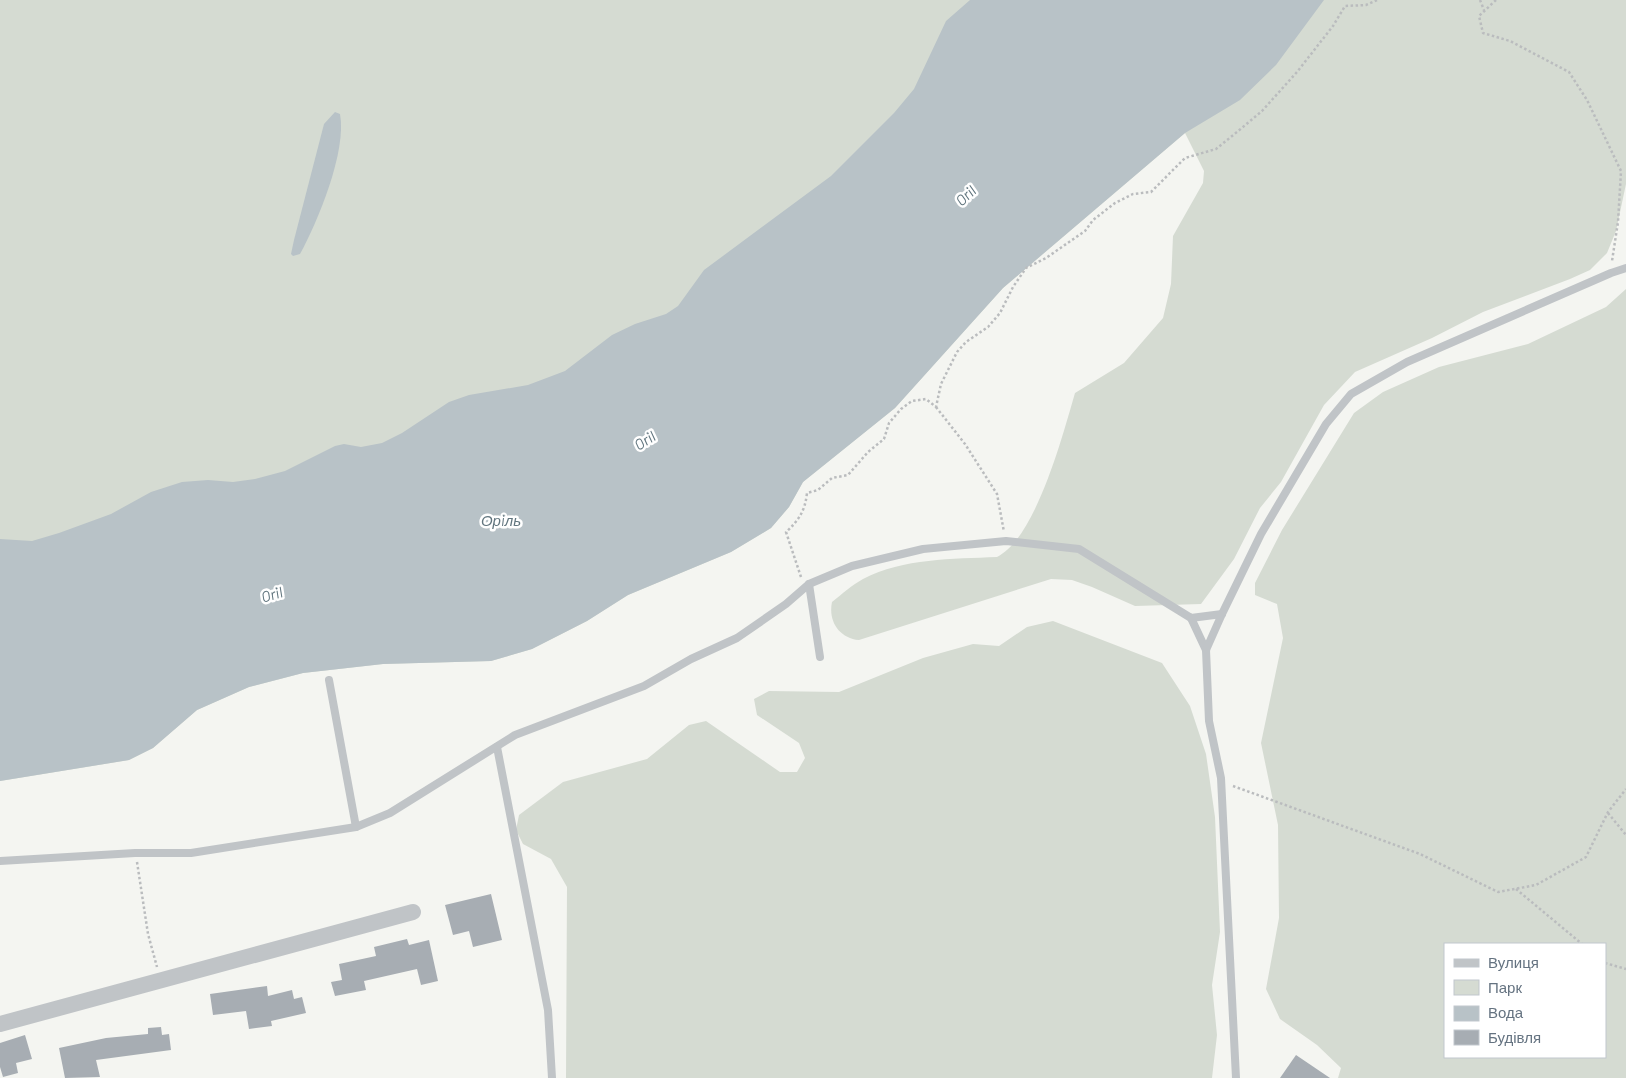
<svg xmlns="http://www.w3.org/2000/svg" width="1626" height="1078" font-family="Barlow,sans-serif">
	<rect width="100%" height="100%" fill="#f4f5f1"/>
	<g fill="#d5dbd2" fill-rule="evenodd">
		<path d="M 0,0 L 1626,0 L 1626,184 L 1616,231 L 1607,253 L 1590,270 L 1570,279 L 1483,312 L 1432,338 L 1355,372 L 1324,405 L 1281,482 L 1260,508 L 1234,559 L 1201,604 L 1135,606 L 1092,587 L 1072,580 L 1051,579 L 859,640 C 839,638 828,621 832,602 C 842,594 852,585 863,579 C 904,558 952,559 997,557 C 1036,538 1063,434 1075,393 L 1124,363 L 1163,318 L 1171,284 L 1173,236 L 1203,183 L 1204,171 L 1185,133 L 1003,288 L 895,408 L 803,482 L 789,507 L 771,528 L 731,552 L 628,595 L 587,621 L 532,649 L 491,661 L 383,664 L 303,673 L 249,687 L 197,710 L 153,748 L 129,760 L 0,781 Z"/>
		<path d="M 1626,289 L 1626,1078 L 1338,1078 L 1341,1068 L 1317,1045 L 1280,1019 L 1266,989 L 1279,918 L 1278,825 L 1261,743 L 1283,638 L 1277,604 L 1255,595 L 1255,583 L 1282,530 L 1354,413 L 1383,392 L 1439,367 L 1528,344 L 1606,307 ZM 1605,944 L 1605,1057 L 1445,1057 L 1445,944 Z"/>
		<path d="M 1053,621 L 1162,663 L 1190,706 L 1206,754 L 1215,817 L 1220,932 L 1212,985 L 1217,1035 L 1212,1078 L 566,1078 L 567,887 L 551,859 L 523,844 L 516,830 L 519,815 L 563,782 L 647,759 L 689,725 L 706,721 L 780,772 L 797,772 L 805,758 L 799,743 L 757,715 L 754,699 L 769,691 L 839,692 L 923,658 L 973,644 L 999,646 L 1027,627 Z"/>
	</g>
	<g fill="#b8c2c7">
		<path d="M 970,0 L 1324,0 L 1276,65 L 1240,100 L 1185,133 L 1003,288 L 895,408 L 803,482 L 789,507 L 771,528 L 731,552 L 628,595 L 587,621 L 532,649 L 491,661 L 383,664 L 303,673 L 249,687 L 197,710 L 153,748 L 129,760 L 0,781 L 0,539 L 32,541 L 59,533 L 111,514 L 151,492 L 182,482 L 208,480 L 233,482 L 255,479 L 285,471 L 335,446 L 344,444 L 361,447 L 382,443 L 402,433 L 449,402 L 469,395 L 528,385 L 565,371 L 612,335 L 635,324 L 666,314 L 678,306 L 704,270 L 831,176 L 894,113 L 914,89 L 946,21 Z"/>
		<path d="M 335,112 L 340,114 C 347,151 318,221 300,254 L 293,256 L 291,254 L 294,240 L 324,124 Z"/>
	</g>
	<g fill="#a7adb3">
		<path d="M 491,894 L 502,940 L 473,947 L 469,931 L 453,935 L 445,905 Z"/>
		<path d="M 407,939 L 409,945 L 429,940 L 438,981 L 421,985 L 417,969 L 364,981 L 366,990 L 335,996 L 331,982 L 342,980 L 339,964 L 376,956 L 374,947 Z"/>
		<path d="M 267,986 L 268,996 L 292,990 L 294,999 L 302,997 L 306,1013 L 271,1021 L 272,1026 L 249,1029 L 246,1011 L 213,1015 L 210,994 Z"/>
		<path d="M 161,1027 L 162,1035 L 169,1034 L 171,1050 L 96,1060 L 100,1077 L 65,1078 L 59,1048 L 106,1038 L 148,1034 L 148,1028 Z"/>
		<path d="M 25,1035 L 32,1059 L 16,1063 L 18,1073 L 3,1077 L 0,1067 L 0,1043 Z"/>
		<path d="M 1296,1055 L 1330,1078 L 1280,1078 Z"/>
	</g>
	<g fill="none" stroke-linecap="round" stroke-linejoin="round">
		<g stroke="#babcbe" stroke-width="2.5" stroke-dasharray="2.5 2.5" stroke-linecap="butt">
			<path d="M 1480,0 L 1484,10"/>
			<path d="M 1496,0 L 1479,16 L 1483,33 L 1510,41 L 1569,72 L 1587,100 L 1621,171 L 1618,222 L 1612,261"/>
			<path d="M 936,407 L 965,444 L 997,494 L 1004,532"/>
			<path d="M 801,577 L 786,532 C 799,520 805,511 807,493 L 818,490 L 832,478 L 848,475 L 868,452 L 884,439 L 889,423 L 901,409 L 912,401 L 926,399 L 936,407 L 941,384 L 957,352 L 966,342 L 988,327 L 1000,313 L 1013,287 L 1026,268 L 1046,258 L 1085,231 L 1093,220 L 1115,203 L 1133,194 L 1151,192 L 1185,158 L 1216,149 L 1237,132 L 1262,111 L 1297,72 L 1333,26 L 1345,6 L 1366,5 L 1377,0"/>
			<path d="M 1233,786 L 1420,854 L 1498,892 L 1536,885 L 1586,857 L 1608,812 L 1626,789"/>
			<path d="M 1608,813 L 1626,835"/>
			<path d="M 137,862 L 148,934 L 157,967"/>
			<path d="M 1516,889 L 1582,944"/>
			<path d="M 1605,963 L 1626,969"/>
		</g>
		<g stroke="#c0c4c7" stroke-width="8">
			<path d="M 809,584 L 820,657"/>
			<path d="M 1191,618 L 1206,650"/>
			<path d="M 329,680 L 356,827"/>
			<path d="M 497,747 L 548,1010 L 552,1078"/>
			<path d="M 0,861 L 135,853 L 191,853 L 356,827 L 390,813 L 515,735 L 644,686 L 691,659 L 737,638 L 786,604 L 809,584 L 852,566 L 923,549 L 1006,541 L 1079,549 L 1191,618 L 1222,614"/>
			<path d="M 1236,1078 L 1221,778 L 1209,721 L 1206,650 L 1222,614 L 1261,534 L 1326,424 L 1351,394 L 1407,362 L 1611,273 L 1626,268"/>
		</g>
		<path stroke="#c0c4c7" stroke-width="16" d="M 0,1024 L 413,912"/>
	</g>
	<g text-anchor="middle" stroke-width="5" stroke-linejoin="round" paint-order="stroke">
		<g font-size="15" font-style="italic" fill="#61757e" stroke="#fff">
			<text transform="translate(966 196) rotate(-42)" y="5">Oril</text>
			<text transform="translate(645 441) rotate(-32)" y="5">Oril</text>
			<text x="501" y="526">Орiль</text>
			<text transform="translate(272 595) rotate(-16)" y="5">Oril</text>
		</g>
	</g>
	<rect x="1444" y="943" width="162" height="115" fill="#ffffff" stroke="#c1c7cd"/>
	<rect x="1454" y="959" width="25" height="8" fill="#c0c4c7" stroke="#c1c7cd"/>
	<text x="1488" y="968" font-size="15" fill="#657381">Вулиця</text>
	<rect x="1454" y="980" width="25" height="15" fill="#d5dbd2" stroke="#c1c7cd"/>
	<text x="1488" y="993" font-size="15" fill="#657381">Парк</text>
	<rect x="1454" y="1006" width="25" height="15" fill="#b8c2c7" stroke="#c1c7cd"/>
	<text x="1488" y="1018" font-size="15" fill="#657381">Вода</text>
	<rect x="1454" y="1030" width="25" height="15" fill="#a7adb3" stroke="#c1c7cd"/>
	<text x="1488" y="1043" font-size="15" fill="#657381">Будівля</text>
</svg>
